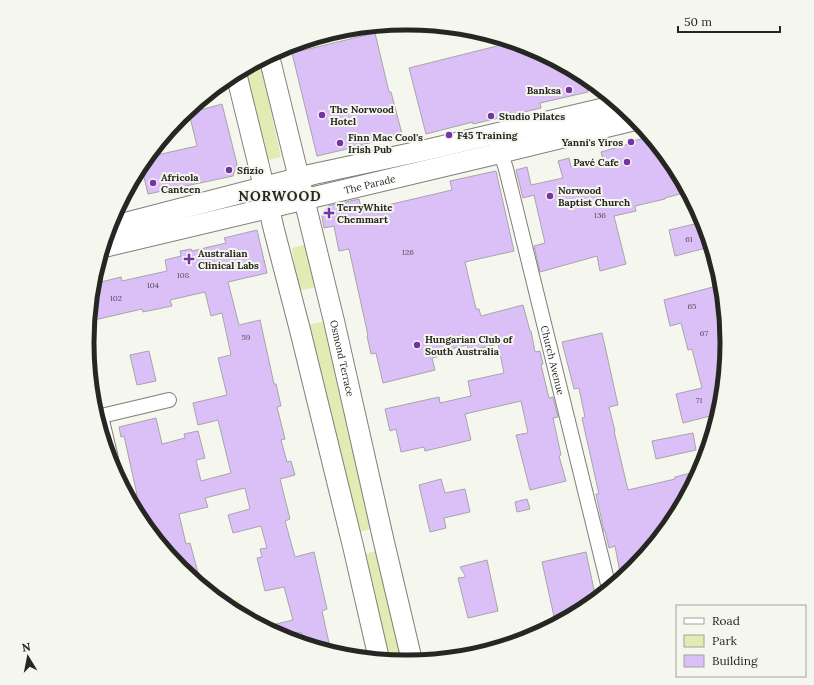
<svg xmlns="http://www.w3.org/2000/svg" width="814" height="685" font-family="Lora,serif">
	<rect width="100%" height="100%" fill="#f5f6ed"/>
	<g fill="#e4eab3">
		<path d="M 263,59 L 266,70 L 273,121 L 281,157 L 268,160 L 263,148 L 243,70 Z"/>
		<path d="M 307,244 L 317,287 L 297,291 L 296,276 L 292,248 Z"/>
		<path d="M 326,321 L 371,529 L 359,532 L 304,326 Z"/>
		<path d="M 376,551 L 378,552 L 407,662 L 384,660 L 364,554 Z"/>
		<path d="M 239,600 L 243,615 L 229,608 L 224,603 Z"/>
	</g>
	<g fill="#dbc0f8" stroke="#a8a4ac">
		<path d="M 375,33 L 389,92 L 391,92 L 402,134 L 351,148 L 317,156 L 292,53 Z"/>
		<path d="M 513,42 L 529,47 L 585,77 L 598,88 L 587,90 L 588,92 L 540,103 L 541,108 L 473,124 L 473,122 L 426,134 L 409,68 Z"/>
		<path d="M 222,104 L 237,164 L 233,176 L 148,194 L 141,165 L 148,157 L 197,146 L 189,113 Z"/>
		<path d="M 650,137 L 673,165 L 687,192 L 665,198 L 665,199 L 635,206 L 636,211 L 614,216 L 626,264 L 600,271 L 597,256 L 540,272 L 534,246 L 545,243 L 534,195 L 523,198 L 516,170 L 527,167 L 531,185 L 563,178 L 558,161 L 569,158 L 571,167 L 603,159 L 601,152 L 629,144 L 628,142 Z"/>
		<path d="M 496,171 L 514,251 L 465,262 L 476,309 L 479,309 L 481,316 L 523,305 L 530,331 L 531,331 L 535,352 L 540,351 L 543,364 L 541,365 L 549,398 L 553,397 L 558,417 L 553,418 L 561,455 L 559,456 L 566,481 L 530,490 L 516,435 L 528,433 L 521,401 L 465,414 L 471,440 L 425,451 L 424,447 L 401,452 L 396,429 L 390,431 L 385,409 L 439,397 L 440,403 L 471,396 L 468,381 L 504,373 L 498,344 L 469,351 L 467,345 L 447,350 L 448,354 L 432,358 L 435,370 L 383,383 L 376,353 L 371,354 L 367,336 L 368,335 L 349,249 L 339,251 L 334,226 L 324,228 L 322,216 L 328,206 L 359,199 L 362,211 L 452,190 L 450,181 Z"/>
		<path d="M 703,222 L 710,247 L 675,256 L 669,230 Z"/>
		<path d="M 257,230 L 267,273 L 228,282 L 239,325 L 260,320 L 274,384 L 276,384 L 281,406 L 277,407 L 285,439 L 281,440 L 287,462 L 291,461 L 295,475 L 280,479 L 290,519 L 285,521 L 295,557 L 314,552 L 327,609 L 322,611 L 331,652 L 304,643 L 301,632 L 283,637 L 264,627 L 293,620 L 284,587 L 265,591 L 257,558 L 262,557 L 260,549 L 267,548 L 261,526 L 233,533 L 228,515 L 250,509 L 245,488 L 205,498 L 208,507 L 179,514 L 186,544 L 190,543 L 201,584 L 181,568 L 149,529 L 145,513 L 140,514 L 136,490 L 124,436 L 121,437 L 119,427 L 156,418 L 162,444 L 185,438 L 184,434 L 198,431 L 205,458 L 196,460 L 201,481 L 231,473 L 218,420 L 198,425 L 193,403 L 227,395 L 218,358 L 231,355 L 222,313 L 211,316 L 205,292 L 170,300 L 172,306 L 143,312 L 142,309 L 90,321 L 93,284 L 121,277 L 122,281 L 167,271 L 165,260 L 181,256 L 180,251 L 191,249 L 192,251 L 226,243 L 224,238 Z"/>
		<path d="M 713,287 L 726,344 L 720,405 L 718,414 L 683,423 L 676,394 L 702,388 L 692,349 L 688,350 L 681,323 L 670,326 L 664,300 Z"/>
		<path d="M 602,333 L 618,405 L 609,407 L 615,431 L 614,431 L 628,490 L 675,479 L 675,477 L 699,471 L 673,520 L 633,569 L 621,578 L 615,546 L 609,548 L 605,531 L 604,531 L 596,494 L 599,494 L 582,418 L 585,417 L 579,388 L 574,389 L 562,342 Z"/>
		<path d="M 149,351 L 156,381 L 137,385 L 130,355 Z"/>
		<path d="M 693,433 L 696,450 L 656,459 L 652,441 Z"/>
		<path d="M 441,479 L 445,493 L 465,489 L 470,512 L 444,518 L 446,528 L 430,532 L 419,485 Z"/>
		<path d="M 527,499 L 530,509 L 517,512 L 515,502 Z"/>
		<path d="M 586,552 L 596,599 L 584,608 L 565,619 L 555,621 L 542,562 Z"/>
		<path d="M 487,560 L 498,611 L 468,618 L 458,578 L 466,577 L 460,567 Z"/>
	</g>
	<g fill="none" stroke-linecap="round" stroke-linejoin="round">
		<g stroke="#7e7f77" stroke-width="16">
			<g id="street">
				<path id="s1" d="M 498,144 L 506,169 L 609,588"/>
				<path d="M 101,416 L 113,467"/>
				<path d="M 97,417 L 169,400"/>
			</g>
		</g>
		<g stroke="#7e7f77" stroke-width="22">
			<g id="secondary">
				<path id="s2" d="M 269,56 L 334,321 L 383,538 L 412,661"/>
				<path d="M 236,73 L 264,187 L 274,230 L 300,330 L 353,546 L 379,659"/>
				<path d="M 110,227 L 314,174 L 426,150 L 618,105"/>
				<path id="s3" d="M 104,247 L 500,153 L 635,120"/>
			</g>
		</g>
		<use href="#street" stroke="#fff" stroke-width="14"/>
		<use href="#secondary" stroke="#fff" stroke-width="20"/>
	</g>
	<g fill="#7433a7" stroke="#f5f6ed" stroke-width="1.5">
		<circle cx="569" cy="90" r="4"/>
		<circle cx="322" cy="115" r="4"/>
		<circle cx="491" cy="116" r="4"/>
		<circle cx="449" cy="135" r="4"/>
		<circle cx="631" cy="142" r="4"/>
		<circle cx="340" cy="143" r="4"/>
		<circle cx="627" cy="162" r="4"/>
		<circle cx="229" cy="170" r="4"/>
		<circle cx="153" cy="183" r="4"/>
		<circle cx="550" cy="196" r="4"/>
		<path d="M327 207h4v4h4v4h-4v4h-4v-4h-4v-4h4z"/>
		<path d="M187 253h4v4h4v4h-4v4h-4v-4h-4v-4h4z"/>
		<circle cx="417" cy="345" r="4"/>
	</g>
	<g text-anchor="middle" stroke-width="4" stroke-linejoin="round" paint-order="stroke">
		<g font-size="8" fill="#534d58">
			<text x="600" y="218">136</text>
			<text x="689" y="242">61</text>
			<text x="408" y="255">126</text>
			<text x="183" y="278">108</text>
			<text x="153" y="288">104</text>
			<text x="116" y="301">102</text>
			<text x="692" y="309">65</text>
			<text x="704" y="336">67</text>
			<text x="246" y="340">59</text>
			<text x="699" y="403">71</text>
		</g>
		<g font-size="10" font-weight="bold" fill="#262723" stroke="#f5f6ed" text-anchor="start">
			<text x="561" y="94" text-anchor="end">Banksa</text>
			<text x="330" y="113">The Norwood<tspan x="330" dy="12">Hotel</tspan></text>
			<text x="499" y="120">Studio Pilates</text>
			<text x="457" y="139">F45 Training</text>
			<text x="348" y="141">Finn Mac Cool's<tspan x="348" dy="12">Irish Pub</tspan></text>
			<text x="623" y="146" text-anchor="end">Yanni's Yiros</text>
			<text x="619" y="166" text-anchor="end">Pavé Cafe</text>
			<text x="237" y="174">Sfizio</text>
			<text x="161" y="181">Africola<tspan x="161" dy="12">Canteen</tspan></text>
			<text x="558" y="194">Norwood<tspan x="558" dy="12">Baptist Church</tspan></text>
			<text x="337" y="211">TerryWhite<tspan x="337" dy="12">Chemmart</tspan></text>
			<text x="198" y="257">Australian<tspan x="198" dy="12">Clinical Labs</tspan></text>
			<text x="425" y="343">Hungarian Club of<tspan x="425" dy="12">South Australia</tspan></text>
		</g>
		<g font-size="10" fill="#262723" stroke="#f5f6ed">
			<text dy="4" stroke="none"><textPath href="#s3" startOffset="273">The Parade</textPath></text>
			<text dy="4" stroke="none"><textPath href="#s2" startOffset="311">Osmond Terrace</textPath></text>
			<text dy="4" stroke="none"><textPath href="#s1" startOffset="223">Church Avenue</textPath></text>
		</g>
		<g font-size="14" font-weight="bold" letter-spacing="1" fill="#262723" stroke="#f5f6ed">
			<text x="280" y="201">NORWOOD</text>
		</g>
	</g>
	<path d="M0 0H814V685H0ZM406 30H408A312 312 0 0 1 720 342V343A312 312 0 0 1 408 655H406A312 312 0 0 1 94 343V342A312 312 0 0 1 406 30Z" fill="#f5f6ed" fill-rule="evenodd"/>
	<path fill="none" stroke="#262723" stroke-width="5" d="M406 30H408A312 312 0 0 1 720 342V343A312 312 0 0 1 408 655H406A312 312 0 0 1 94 343V342A312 312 0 0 1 406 30Z"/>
	<rect x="676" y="605" width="130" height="72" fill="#f5f6ed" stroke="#a2a39c"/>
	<rect x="684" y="618" width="20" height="6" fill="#ffffff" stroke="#a2a39c"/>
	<text x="712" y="625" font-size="12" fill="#262723">Road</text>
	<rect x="684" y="635" width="20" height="12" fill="#e4eab3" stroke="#a2a39c"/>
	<text x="712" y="645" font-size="12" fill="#262723">Park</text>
	<rect x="684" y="655" width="20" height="12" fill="#dbc0f8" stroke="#a2a39c"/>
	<text x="712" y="665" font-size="12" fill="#262723">Building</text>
	<g transform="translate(28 657) rotate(350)" stroke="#f5f6ed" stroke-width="3" paint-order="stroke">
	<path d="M0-3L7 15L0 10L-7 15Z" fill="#262723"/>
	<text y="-6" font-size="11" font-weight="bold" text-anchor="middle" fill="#262723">N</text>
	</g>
	<path d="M678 26v6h102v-6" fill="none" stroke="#262723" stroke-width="2"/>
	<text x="684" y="26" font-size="12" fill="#262723" stroke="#f5f6ed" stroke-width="3" paint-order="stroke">50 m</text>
</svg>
